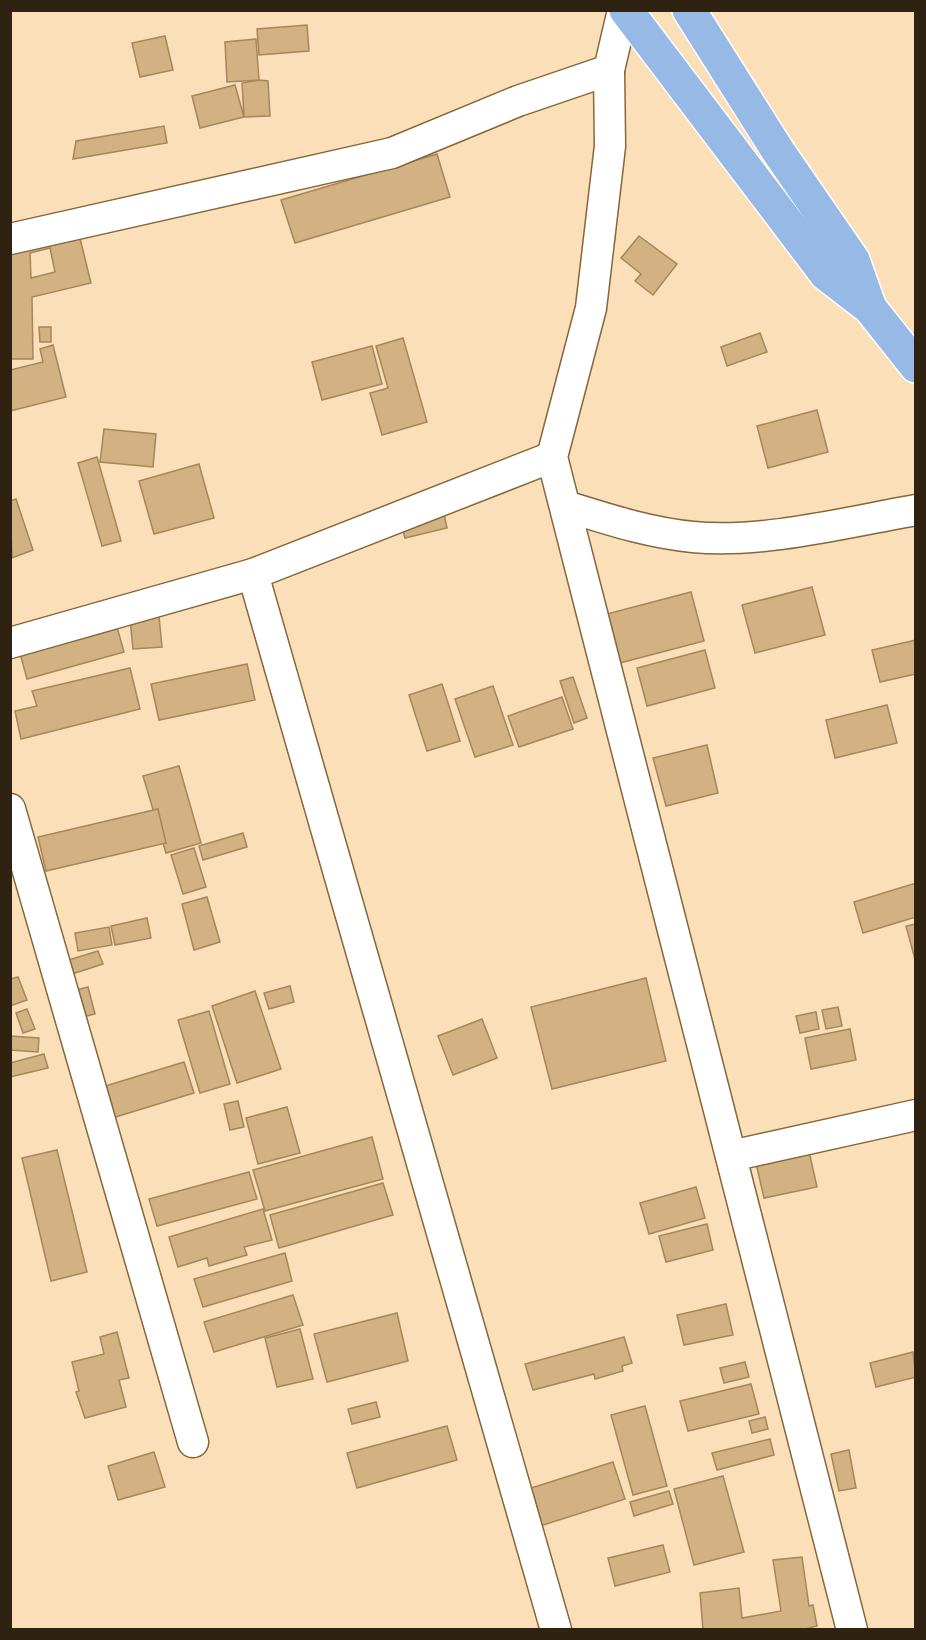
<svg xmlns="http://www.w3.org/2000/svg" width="926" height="1640" font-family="Roboto,sans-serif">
	<rect width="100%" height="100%" fill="#fbdfb9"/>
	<g fill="#d2b182" stroke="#a68759" stroke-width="1.5" fill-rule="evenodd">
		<path d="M 307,25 L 309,51 L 259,55 L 257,29 Z"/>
		<path d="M 165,36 L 173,70 L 140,77 L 132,43 Z"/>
		<path d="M 256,39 L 259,80 L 227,82 L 225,42 Z"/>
		<path d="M 259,80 L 268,81 L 270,116 L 244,117 L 242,83 Z"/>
		<path d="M 235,85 L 244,117 L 200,128 L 192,96 Z"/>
		<path d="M 164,126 L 167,143 L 73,159 L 76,141 Z"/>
		<path d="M 437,154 L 450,197 L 295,243 L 281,200 Z"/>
		<path d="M 77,226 L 91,283 L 32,297 L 33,359 L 10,359 L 10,253 ZM 50,248 L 55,272 L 31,278 L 30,253 Z"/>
		<path d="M 639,236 L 677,264 L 653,295 L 635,281 L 641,274 L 621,258 Z"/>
		<path d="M 39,327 L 51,327 L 51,342 L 40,342 Z"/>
		<path d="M 760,333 L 767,352 L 727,366 L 721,347 Z"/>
		<path d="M 403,338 L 427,422 L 382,435 L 370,393 L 388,388 L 376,346 Z"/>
		<path d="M 53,345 L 66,397 L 10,411 L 10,370 L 43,362 L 40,349 Z"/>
		<path d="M 372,346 L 382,384 L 322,400 L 312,362 Z"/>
		<path d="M 817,410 L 828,452 L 768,468 L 757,426 Z"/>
		<path d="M 104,429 L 156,434 L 153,467 L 100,462 Z"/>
		<path d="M 97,457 L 121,541 L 102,546 L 78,463 Z"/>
		<path d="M 199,464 L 214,518 L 154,534 L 139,481 Z"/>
		<path d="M 16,499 L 33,550 L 12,558 L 10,501 Z"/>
		<path d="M 444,514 L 447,528 L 405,538 L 401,525 Z"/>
		<path d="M 812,587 L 825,635 L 755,653 L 742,605 Z"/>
		<path d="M 691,592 L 704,641 L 616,664 L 603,615 Z"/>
		<path d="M 159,616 L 162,647 L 133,649 L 130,619 Z"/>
		<path d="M 117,627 L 124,652 L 27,679 L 20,653 Z"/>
		<path d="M 916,640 L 916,674 L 880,682 L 872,650 Z"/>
		<path d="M 705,650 L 715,688 L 647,706 L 637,668 Z"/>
		<path d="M 247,664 L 255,700 L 159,720 L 151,684 Z"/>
		<path d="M 130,668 L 140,709 L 21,739 L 15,711 L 37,706 L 32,691 Z"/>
		<path d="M 573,677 L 587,718 L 574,723 L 560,681 Z"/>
		<path d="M 442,684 L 460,741 L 427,751 L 409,695 Z"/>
		<path d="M 493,686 L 513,745 L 475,757 L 455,699 Z"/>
		<path d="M 562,697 L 573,729 L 519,747 L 508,716 Z"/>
		<path d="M 887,705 L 897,743 L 835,758 L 826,720 Z"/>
		<path d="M 707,745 L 718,793 L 666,806 L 653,758 Z"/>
		<path d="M 179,766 L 201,843 L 166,853 L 143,776 Z"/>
		<path d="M 158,809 L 166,843 L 46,871 L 38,837 Z"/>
		<path d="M 243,833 L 247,847 L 203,860 L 199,846 Z"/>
		<path d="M 194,848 L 206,887 L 183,894 L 171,855 Z"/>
		<path d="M 916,883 L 916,917 L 863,933 L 854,902 Z"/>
		<path d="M 207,897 L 220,942 L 194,950 L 182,904 Z"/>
		<path d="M 147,918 L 151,938 L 115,945 L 111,926 Z"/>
		<path d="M 916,924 L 916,963 L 906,926 Z"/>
		<path d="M 109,927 L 112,945 L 78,951 L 75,933 Z"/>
		<path d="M 98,951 L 103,964 L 66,976 L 62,962 Z"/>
		<path d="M 18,977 L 27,1000 L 10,1006 L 10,979 Z"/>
		<path d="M 646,978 L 666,1061 L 552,1089 L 531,1007 Z"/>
		<path d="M 290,986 L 294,1002 L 269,1009 L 264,993 Z"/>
		<path d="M 88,987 L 95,1014 L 79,1018 L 72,991 Z"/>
		<path d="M 255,991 L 281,1069 L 237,1083 L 212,1006 Z"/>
		<path d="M 838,1007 L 842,1026 L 826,1029 L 822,1010 Z"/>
		<path d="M 27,1009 L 35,1029 L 23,1033 L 16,1013 Z"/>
		<path d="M 209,1011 L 230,1084 L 200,1093 L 178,1020 Z"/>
		<path d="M 816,1012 L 819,1029 L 800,1033 L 796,1016 Z"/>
		<path d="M 482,1019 L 497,1058 L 453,1075 L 438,1036 Z"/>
		<path d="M 850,1029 L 856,1060 L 811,1069 L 805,1038 Z"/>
		<path d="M 10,1036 L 39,1038 L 38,1052 L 10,1050 Z"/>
		<path d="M 44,1054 L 48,1068 L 10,1077 L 10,1063 Z"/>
		<path d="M 184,1062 L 194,1093 L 109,1119 L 99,1088 Z"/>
		<path d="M 238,1101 L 244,1127 L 230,1130 L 224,1104 Z"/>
		<path d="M 287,1107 L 300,1153 L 258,1164 L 246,1118 Z"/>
		<path d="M 372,1137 L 383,1179 L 265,1211 L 253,1170 Z"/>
		<path d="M 808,1147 L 817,1187 L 764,1198 L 755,1159 Z"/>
		<path d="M 57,1150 L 87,1272 L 51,1281 L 22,1158 Z"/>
		<path d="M 249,1172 L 257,1199 L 157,1226 L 149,1199 Z"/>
		<path d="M 383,1183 L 393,1215 L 279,1248 L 270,1215 Z"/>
		<path d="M 696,1187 L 705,1218 L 649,1234 L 640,1203 Z"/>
		<path d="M 263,1209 L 272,1240 L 244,1247 L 247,1255 L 209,1266 L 207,1258 L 178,1267 L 169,1237 Z"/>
		<path d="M 707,1224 L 713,1250 L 666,1262 L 659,1236 Z"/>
		<path d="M 285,1253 L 292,1281 L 203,1307 L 194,1279 Z"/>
		<path d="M 293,1295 L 303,1325 L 214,1352 L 204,1322 Z"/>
		<path d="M 726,1304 L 733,1335 L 684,1345 L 677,1315 Z"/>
		<path d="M 397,1313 L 408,1361 L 327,1382 L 314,1334 Z"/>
		<path d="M 300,1329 L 313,1379 L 277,1387 L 265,1338 Z"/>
		<path d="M 117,1332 L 129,1378 L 119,1380 L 126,1407 L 85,1418 L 76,1392 L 79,1391 L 72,1362 L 104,1354 L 100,1337 Z"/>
		<path d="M 624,1337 L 632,1363 L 622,1366 L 623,1371 L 595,1379 L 594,1374 L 533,1390 L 525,1364 Z"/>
		<path d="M 913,1352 L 916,1377 L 876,1387 L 870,1363 Z"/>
		<path d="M 745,1362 L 749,1377 L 724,1383 L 720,1368 Z"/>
		<path d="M 751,1384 L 759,1414 L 688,1431 L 680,1401 Z"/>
		<path d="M 376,1402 L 380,1417 L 352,1424 L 348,1409 Z"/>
		<path d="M 645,1406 L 667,1486 L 633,1495 L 611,1415 Z"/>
		<path d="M 765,1417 L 768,1429 L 752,1433 L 749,1421 Z"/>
		<path d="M 447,1426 L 457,1460 L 357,1488 L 347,1453 Z"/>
		<path d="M 770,1439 L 774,1455 L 717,1470 L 712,1453 Z"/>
		<path d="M 849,1450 L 856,1488 L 839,1491 L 831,1454 Z"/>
		<path d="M 154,1452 L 165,1487 L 118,1500 L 108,1466 Z"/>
		<path d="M 613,1462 L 625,1499 L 537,1527 L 525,1490 Z"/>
		<path d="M 723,1476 L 744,1552 L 694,1565 L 674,1489 Z"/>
		<path d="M 669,1491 L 673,1504 L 634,1516 L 630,1502 Z"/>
		<path d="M 663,1545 L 670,1572 L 615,1586 L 608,1558 Z"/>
		<path d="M 802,1557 L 809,1606 L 813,1605 L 817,1626 L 801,1630 L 703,1630 L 700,1593 L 739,1588 L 742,1618 L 781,1611 L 773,1560 Z"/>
	</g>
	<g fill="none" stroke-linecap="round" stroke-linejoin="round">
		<g stroke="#85673a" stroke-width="33">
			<g id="minor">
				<path d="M 609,70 L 610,146 L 591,308 L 552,457 L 852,1630"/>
				<path d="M 10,239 L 392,153 L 518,101 L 609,70 L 623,10"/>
				<path d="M 565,506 C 607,519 649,533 693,537 C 762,544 848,522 916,510"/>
				<path d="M 253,574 L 556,1630"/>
				<path d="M 10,643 L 253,574 L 552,457"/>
				<path d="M 10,809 L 193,1442"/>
				<path d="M 731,1156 L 916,1115"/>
			</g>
		</g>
		<g stroke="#fff" stroke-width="36">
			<g id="primary">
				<path d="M 626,10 L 826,274 L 870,308 L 916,366"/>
				<path d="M 689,10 L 778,151 L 853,260 L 870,308"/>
			</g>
		</g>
		<use href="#minor" stroke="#fff" stroke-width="30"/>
		<use href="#primary" stroke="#96b9e6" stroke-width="33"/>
	</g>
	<rect width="926" height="1640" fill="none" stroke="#2f2210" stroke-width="24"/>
</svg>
